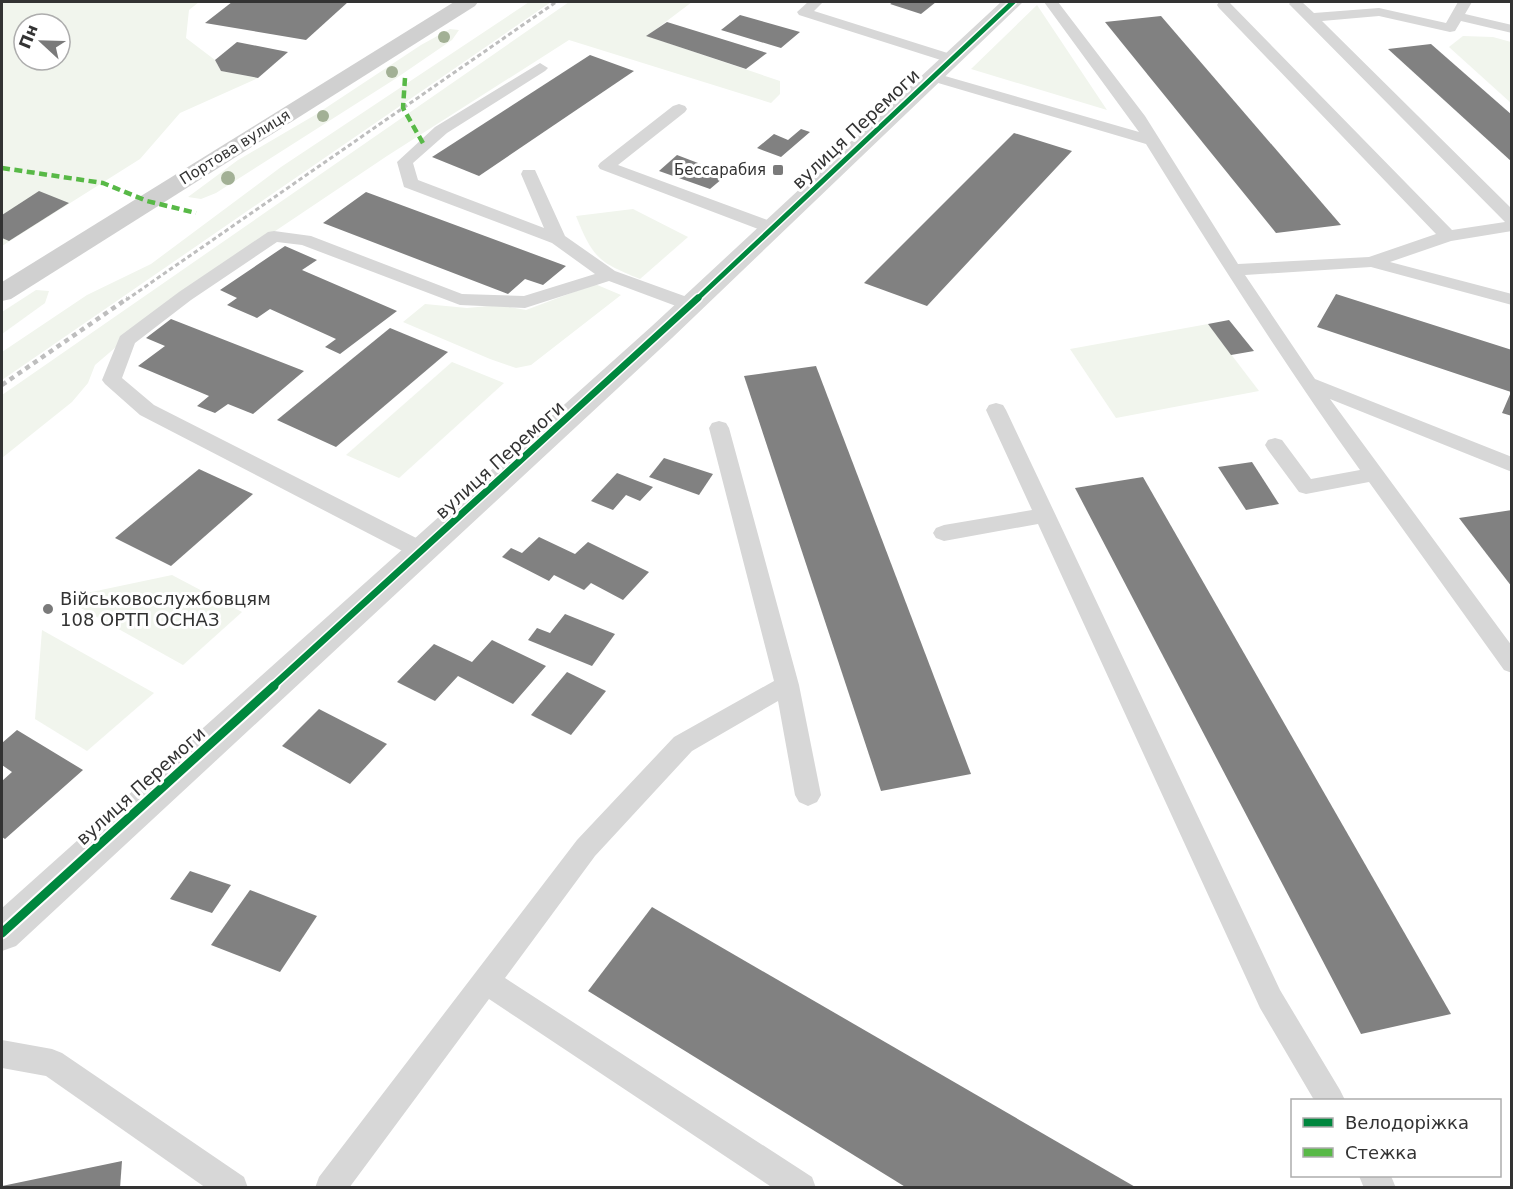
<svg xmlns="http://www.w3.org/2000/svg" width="1513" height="1189" font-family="'DejaVu Sans',sans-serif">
	<rect width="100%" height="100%" fill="#fff"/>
	<g fill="#f1f5ed" fill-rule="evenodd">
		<path d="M 2,2 L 199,2 L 189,10 L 186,38 L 215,60 L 221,71 L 258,78 L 180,113 L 140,159 L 2,246 ZM 24,24 L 60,24 L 60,60 L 24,60 Z"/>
		<path d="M 529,2 L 551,2 L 2,380 L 2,352 L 87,295 L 151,264 L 281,167 Z"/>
		<path d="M 569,2 L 692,2 L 647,36 L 780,81 L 780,94 L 771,103 L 569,40 L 387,156 L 165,305 L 95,365 L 88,383 L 72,402 L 2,458 L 2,395 Z"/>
		<path d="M 1037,5 L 1107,110 L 971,69 Z"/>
		<path d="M 450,29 L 459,30 L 452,40 L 395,79 L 216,193 L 201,199 L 188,197 L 238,160 L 315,115 L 421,45 Z"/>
		<path d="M 1463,36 L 1493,37 L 1511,42 L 1511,103 L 1449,47 Z"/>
		<path d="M 633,209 L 688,237 L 640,279 C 598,262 593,258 576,216 Z"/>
		<path d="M 595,284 L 621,295 L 531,365 L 516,368 L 490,359 L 403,322 L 425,304 L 467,308 L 499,305 L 526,310 Z"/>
		<path d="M 36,290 L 49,291 L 45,303 L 2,334 L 2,312 Z"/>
		<path d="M 1208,324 L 1259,391 L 1116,418 L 1070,349 Z"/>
		<path d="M 452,362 L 504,383 L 399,478 L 346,455 Z"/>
		<path d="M 172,575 L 242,612 L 183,665 L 63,598 Z"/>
		<path d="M 42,630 L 154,693 L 87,751 L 35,719 Z"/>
	</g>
	<g fill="#818181">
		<path d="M 232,2 L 348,2 L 306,40 L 205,23 Z"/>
		<path d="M 893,2 L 936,2 L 921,14 L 890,4 Z"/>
		<path d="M 740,15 L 800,32 L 781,48 L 721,30 Z"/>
		<path d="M 1161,16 L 1341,225 L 1276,233 L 1105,22 Z"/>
		<path d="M 667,22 L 767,53 L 746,69 L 646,36 Z"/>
		<path d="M 237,42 L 288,52 L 258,78 L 221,71 L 215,60 Z"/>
		<path d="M 1431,44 L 1512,115 L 1512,162 L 1388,49 Z"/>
		<path d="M 590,55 L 634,71 L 479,176 L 432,157 Z"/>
		<path d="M 801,129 L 810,132 L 781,157 L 757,148 L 774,134 L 788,140 Z"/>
		<path d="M 1014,133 L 1072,151 L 927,306 L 864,283 Z"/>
		<path d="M 677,155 L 698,163 L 729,173 L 710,189 L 659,171 Z"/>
		<path d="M 39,191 L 69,203 L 9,241 L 2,238 L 2,215 Z"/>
		<path d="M 366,192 L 566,266 L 543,285 L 525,279 L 508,294 L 323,223 Z"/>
		<path d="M 285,246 L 317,260 L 302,270 L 397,311 L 340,354 L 325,347 L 336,339 L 270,309 L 257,318 L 227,305 L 237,298 L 220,290 Z"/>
		<path d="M 1336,294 L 1512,350 L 1512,416 L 1502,413 L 1511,392 L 1317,327 Z"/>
		<path d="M 171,319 L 304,371 L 253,414 L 228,404 L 215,413 L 197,406 L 209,396 L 138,366 L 165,346 L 146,338 Z"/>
		<path d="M 1229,320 L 1254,351 L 1231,355 L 1208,324 Z"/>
		<path d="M 390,328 L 448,352 L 336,447 L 277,420 Z"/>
		<path d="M 816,366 L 971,774 L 881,791 L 744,376 Z"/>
		<path d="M 664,458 L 713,474 L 699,495 L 649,477 Z"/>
		<path d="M 1252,462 L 1279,504 L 1246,510 L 1218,467 Z"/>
		<path d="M 199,469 L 253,494 L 171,566 L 115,538 Z"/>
		<path d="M 617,473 L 653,487 L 640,501 L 626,495 L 613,510 L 591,501 Z"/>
		<path d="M 1143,477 L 1451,1014 L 1361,1034 L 1075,488 Z"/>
		<path d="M 1512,510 L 1512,587 L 1459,518 Z"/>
		<path d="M 539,537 L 575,554 L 588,542 L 649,572 L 623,600 L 591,583 L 584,590 L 554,575 L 549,581 L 502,557 L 511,548 L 522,553 Z"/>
		<path d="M 565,614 L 615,634 L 592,666 L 528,640 L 537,628 L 550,633 Z"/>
		<path d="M 492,640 L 546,666 L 513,704 L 458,676 L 435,701 L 397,682 L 434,644 L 472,662 Z"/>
		<path d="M 567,672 L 606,691 L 571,735 L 531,715 Z"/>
		<path d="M 319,709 L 387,744 L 350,784 L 282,746 Z"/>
		<path d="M 17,730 L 83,770 L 5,839 L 2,837 L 2,781 L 12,772 L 2,765 L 2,743 Z"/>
		<path d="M 190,871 L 231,885 L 212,913 L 170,899 Z"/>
		<path d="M 250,890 L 317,916 L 280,972 L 211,945 Z"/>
		<path d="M 652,907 L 1137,1188 L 907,1188 L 588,991 Z"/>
		<path d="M 122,1161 L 120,1188 L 2,1188 L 2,1186 Z"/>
	</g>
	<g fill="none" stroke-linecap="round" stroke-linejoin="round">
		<g fill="#d7d7d7" fill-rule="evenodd">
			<path d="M 808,2 L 823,2 L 814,11 L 957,56 L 959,59 L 957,62 L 947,62 L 799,15 L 797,12 Z"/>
			<path d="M 1044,2 L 1058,2 L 1145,116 L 1238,264 L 1369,257 L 1436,234 L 1219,8 L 1217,5 L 1219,2 L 1229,2 L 1452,230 L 1505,222 L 1289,4 L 1291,2 L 1302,2 L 1314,13 L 1379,8 L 1446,23 L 1458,2 L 1472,2 L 1465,14 L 1512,25 L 1512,33 L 1461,21 L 1455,31 L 1450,32 L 1379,16 L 1322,21 L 1512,209 L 1512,231 L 1451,241 L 1390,262 L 1512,294 L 1512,305 L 1371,267 L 1245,275 L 1315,379 L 1512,457 L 1512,472 L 1330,399 L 1512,646 L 1512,673 L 1504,670 L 1369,482 L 1306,494 L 1299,492 L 1268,450 L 1265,445 L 1268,440 L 1275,438 L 1282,440 L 1311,479 L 1360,470 C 1284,364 1215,255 1146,144 L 928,80 L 925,77 L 928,74 L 938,74 L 1139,132 Z"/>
			<path d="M 540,63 L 548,68 L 545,71 L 447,133 L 413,163 L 418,180 L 544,228 L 521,174 L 523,170 L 535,170 L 565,236 L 615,271 L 698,301 L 700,305 L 698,309 L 684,309 L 609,281 L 525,308 L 460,305 L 302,245 L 277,242 L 191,300 L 135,343 L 122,378 L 154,405 L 430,545 L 433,551 L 430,557 L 422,559 L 414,557 L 140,415 L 105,384 L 102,380 L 120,336 L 179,292 L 268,232 L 274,231 L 311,236 L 462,294 L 524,296 L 595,274 L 552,243 L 404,187 L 397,162 L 435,127 Z"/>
			<path d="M 679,104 L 685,106 L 687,109 L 685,112 L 618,165 L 778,224 L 781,228 L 778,232 L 766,232 L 600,169 L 598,166 L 600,163 L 673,106 Z"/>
			<path d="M 996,403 L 1003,405 L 1006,410 L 1280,990 L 1340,1090 L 1345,1100 L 1314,1100 L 1260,1008 L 1038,524 L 944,541 L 936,538 L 933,533 L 936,528 L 944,525 L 1032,510 L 986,410 L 989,405 Z"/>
			<path d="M 719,421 L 726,423 L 729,428 L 799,685 L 821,795 L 817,802 L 808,806 L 799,802 L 795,795 L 778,701 L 692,751 L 595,856 L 505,978 L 812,1177 L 816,1188 L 773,1188 L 489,999 L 349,1188 L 315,1188 L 319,1177 L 577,840 L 674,737 L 774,681 L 709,428 L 712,423 Z"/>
			<path d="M 2,1040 L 52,1049 L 62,1053 L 244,1177 L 248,1188 L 206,1188 L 46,1076 L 2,1068 Z"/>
			<path d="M 1359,1176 L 1391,1176 L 1396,1188 L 1364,1188 Z"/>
		</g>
		<path fill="#d7d7d7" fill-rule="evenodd" d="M 1001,2 L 1023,2 L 672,338 L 16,946 L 2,951 L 2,908 L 652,326 Z"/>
		<path fill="#d0d0d0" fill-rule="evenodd" d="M 454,2 L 478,2 L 475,6 L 11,299 L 2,301 L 2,282 Z"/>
		<path stroke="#bebebe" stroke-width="3" stroke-dasharray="4.5 3" stroke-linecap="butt" d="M 126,300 L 556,2"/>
		<path stroke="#bebebe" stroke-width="4.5" stroke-dasharray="5 4.5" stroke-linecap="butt" d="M 2,385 L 128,298"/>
		<g stroke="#58b947" stroke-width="4.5" stroke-dasharray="8 4.5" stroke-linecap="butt">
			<path d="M 405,78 L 403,108 L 424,145"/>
			<path d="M 2,168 L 103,183 L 147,201 L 196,213"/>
		</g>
		<g stroke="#fff" stroke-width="8">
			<path id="cycleway-far2" d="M 696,300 L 1013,2"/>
		</g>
		<g stroke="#fff" stroke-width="10">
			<path id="cycleway-far1" d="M 272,687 L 698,298"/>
		</g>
		<g stroke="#fff" stroke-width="13">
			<path id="cycleway" d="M 2,933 L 274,686"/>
		</g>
		<use href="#cycleway-far2" stroke="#00873e" stroke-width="5"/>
		<use href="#cycleway-far1" stroke="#00873e" stroke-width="7"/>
		<use href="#cycleway" stroke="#00873e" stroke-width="9"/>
	</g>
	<g fill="#a2b095">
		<circle cx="444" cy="37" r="6"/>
		<circle cx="392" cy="72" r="6"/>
		<circle cx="323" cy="116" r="6"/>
		<circle cx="228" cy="178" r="7"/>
	</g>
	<g fill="#7a7a7a" stroke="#fff" stroke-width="2">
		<rect x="772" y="164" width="12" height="12" rx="3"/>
		<circle cx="48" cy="609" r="6"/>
	</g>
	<g text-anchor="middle" stroke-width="6" stroke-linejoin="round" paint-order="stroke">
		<g font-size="15" fill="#333" stroke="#fff">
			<text transform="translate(235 147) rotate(-32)" y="5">Портова вулиця</text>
		</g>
		<g font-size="15" fill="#333" stroke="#fff" text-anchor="end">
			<text x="766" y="175">Бессарабия</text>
		</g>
		<g font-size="18" fill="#333" stroke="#fff">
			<text transform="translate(856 129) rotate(-43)" y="6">вулиця Перемоги</text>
			<text transform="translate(500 460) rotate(-42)" y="6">вулиця Перемоги</text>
			<text transform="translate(141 786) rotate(-42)" y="6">вулиця Перемоги</text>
		</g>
		<g font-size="18" fill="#333" stroke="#fff" text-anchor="start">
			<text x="60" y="605">Військовослужбовцям<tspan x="60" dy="21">108 ОРТП ОСНАЗ</tspan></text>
		</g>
	</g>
	<rect width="1513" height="1189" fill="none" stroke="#333333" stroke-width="6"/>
	<rect x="1291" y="1099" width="210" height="78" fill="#ffffff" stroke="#adadad" stroke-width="1.5"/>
	<rect x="1303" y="1118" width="30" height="9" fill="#00873e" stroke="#adadad" stroke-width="1.5"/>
	<text x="1345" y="1129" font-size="18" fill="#333333">Велодоріжка</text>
	<rect x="1303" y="1148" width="30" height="9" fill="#58b947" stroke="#adadad" stroke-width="1.5"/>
	<text x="1345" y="1159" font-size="18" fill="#333333">Стежка</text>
	<g transform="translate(42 42) rotate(292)"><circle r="28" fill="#ffffff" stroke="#adadad" stroke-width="1.5"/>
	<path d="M0-4.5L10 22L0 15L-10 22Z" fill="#7a7a7a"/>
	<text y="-9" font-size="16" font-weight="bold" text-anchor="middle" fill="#333333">Пн</text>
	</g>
</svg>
